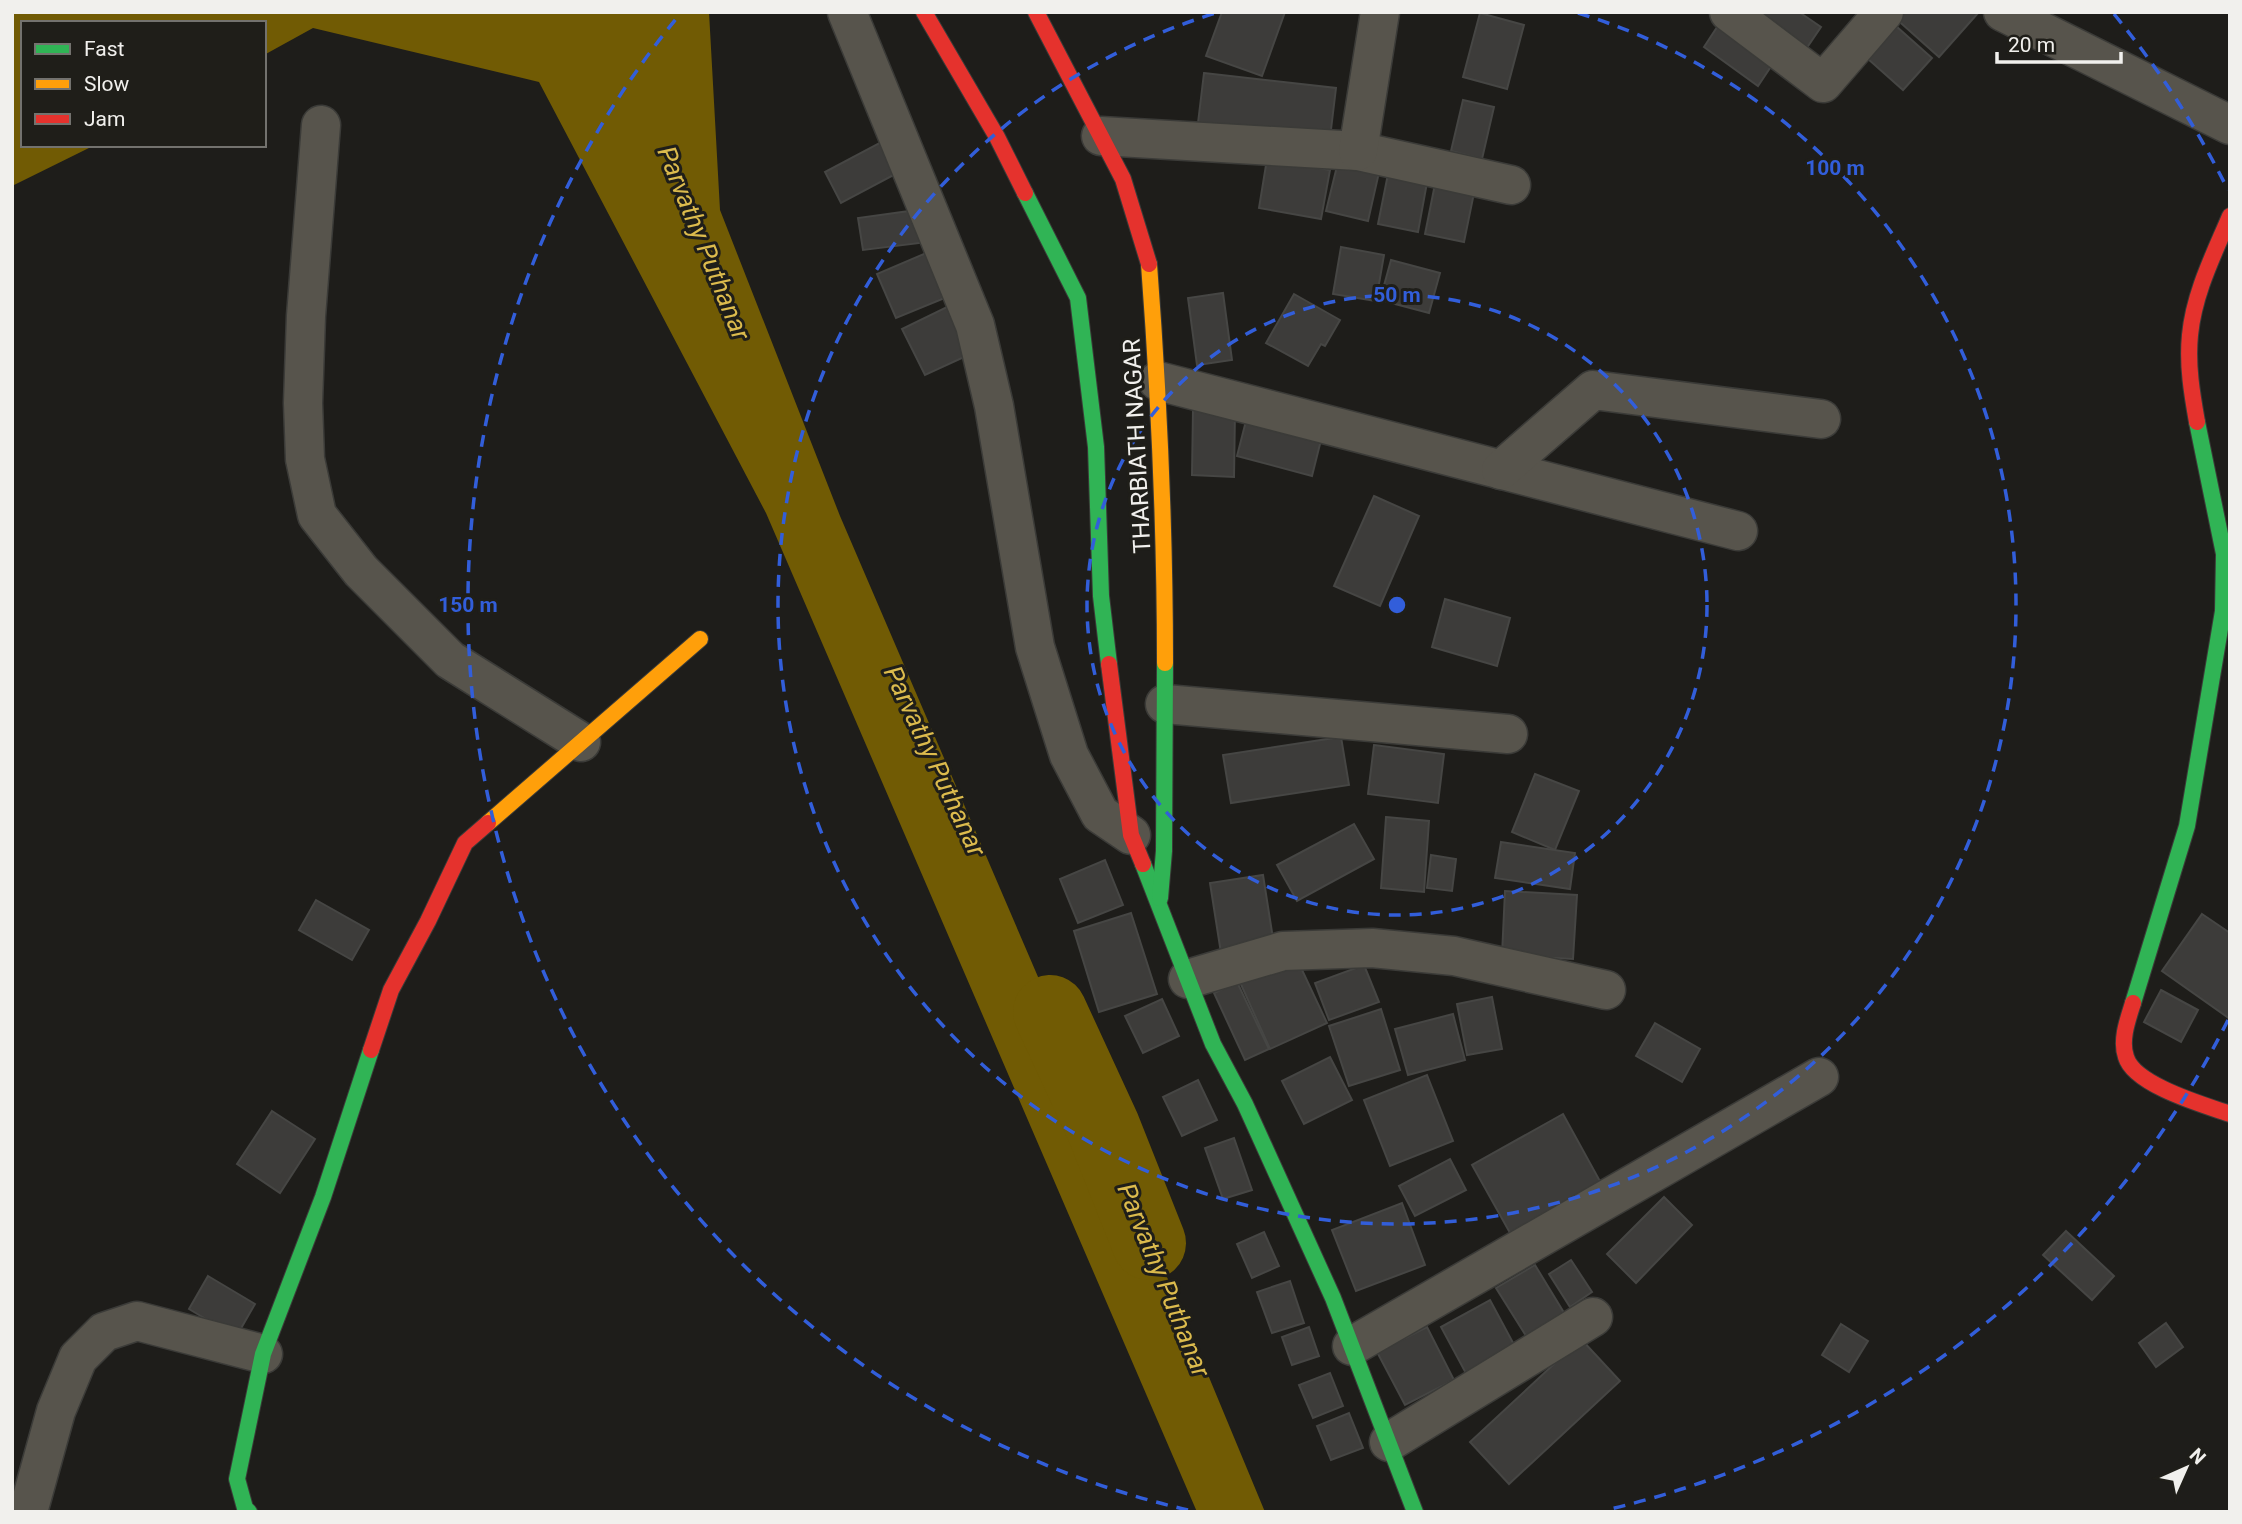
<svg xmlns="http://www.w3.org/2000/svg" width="2242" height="1524" font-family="Roboto,sans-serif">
	<rect width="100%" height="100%" fill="#1e1d1a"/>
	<path fill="#715b04" d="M 12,12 L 709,12 L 720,210 L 840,516 L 1179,1305 L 1265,1512 L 1197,1512 L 766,513 L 539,82 L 313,28 L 264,55 L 264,23 L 23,23 L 23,145 L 95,145 L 12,186 Z"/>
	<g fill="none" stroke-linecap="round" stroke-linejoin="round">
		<path stroke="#715b04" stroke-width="74" d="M 1050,1012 L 1103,1127 L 1149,1243"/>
	</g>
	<g fill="#3d3c3a" stroke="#464644" stroke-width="2">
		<path d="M 1222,12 L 1285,12 L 1262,76 L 1206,56 Z"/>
		<path d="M 1750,12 L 1799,12 L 1821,27 L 1806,49 Z"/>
		<path d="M 1898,12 L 1979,12 L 1939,57 L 1894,17 Z"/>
		<path d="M 1480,13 L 1524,25 L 1507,89 L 1463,77 Z"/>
		<path d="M 1725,15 L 1780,53 L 1758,86 L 1704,47 Z"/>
		<path d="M 1887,18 L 1932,58 L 1903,90 L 1859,51 Z"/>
		<path d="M 1204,73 L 1336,88 L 1330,138 L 1198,123 Z"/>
		<path d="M 1463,100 L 1494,107 L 1482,159 L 1451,151 Z"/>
		<path d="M 887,139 L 903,170 L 841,203 L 825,172 Z"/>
		<path d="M 1339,158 L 1380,168 L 1368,221 L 1326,211 Z"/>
		<path d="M 1267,159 L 1330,170 L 1321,219 L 1259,208 Z"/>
		<path d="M 1389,169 L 1428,177 L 1418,232 L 1378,224 Z"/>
		<path d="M 1436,179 L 1475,188 L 1464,242 L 1425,234 Z"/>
		<path d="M 924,209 L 928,242 L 863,250 L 858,218 Z"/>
		<path d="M 1341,247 L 1384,255 L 1376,301 L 1333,294 Z"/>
		<path d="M 938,248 L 957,293 L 896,318 L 877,274 Z"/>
		<path d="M 1391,260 L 1440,273 L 1429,313 L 1380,300 Z"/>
		<path d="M 1223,293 L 1232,360 L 1197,365 L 1188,298 Z"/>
		<path d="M 1294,294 L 1340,320 L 1325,346 L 1321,344 L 1308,366 L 1266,343 Z"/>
		<path d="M 951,305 L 975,352 L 925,375 L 902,329 Z"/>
		<path d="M 1193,409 L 1235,411 L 1234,477 L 1192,475 Z"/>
		<path d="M 1247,417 L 1322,436 L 1312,476 L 1237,456 Z"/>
		<path d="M 1374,496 L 1419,516 L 1380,606 L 1334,586 Z"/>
		<path d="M 1445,599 L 1510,618 L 1497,666 L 1432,647 Z"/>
		<path d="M 1341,737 L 1349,785 L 1231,803 L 1223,755 Z"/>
		<path d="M 1374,745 L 1444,754 L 1438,803 L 1368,794 Z"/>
		<path d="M 1535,774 L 1579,791 L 1555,850 L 1512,832 Z"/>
		<path d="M 1386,817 L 1429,821 L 1424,892 L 1381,888 Z"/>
		<path d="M 1354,824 L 1374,859 L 1297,901 L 1277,865 Z"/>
		<path d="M 1501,842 L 1575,853 L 1570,889 L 1495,878 Z"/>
		<path d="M 1431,855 L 1456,859 L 1452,891 L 1427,888 Z"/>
		<path d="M 1105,860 L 1123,905 L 1078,923 L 1060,879 Z"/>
		<path d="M 1263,875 L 1274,945 L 1221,953 L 1210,883 Z"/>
		<path d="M 1505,891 L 1577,895 L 1573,959 L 1502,955 Z"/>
		<path d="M 316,900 L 369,930 L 352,960 L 299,930 Z"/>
		<path d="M 1131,913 L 1157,994 L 1099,1012 L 1074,931 Z"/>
		<path d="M 2202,914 L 2230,933 L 2230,1019 L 2162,971 Z"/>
		<path d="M 1295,955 L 1327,1023 L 1270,1049 L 1239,980 Z"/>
		<path d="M 1364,965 L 1379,1002 L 1329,1020 L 1315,983 Z"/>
		<path d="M 1237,982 L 1269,1049 L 1245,1060 L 1214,993 Z"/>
		<path d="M 2161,990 L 2198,1010 L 2181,1042 L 2144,1022 Z"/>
		<path d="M 1492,997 L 1502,1049 L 1467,1055 L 1457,1004 Z"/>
		<path d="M 1162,999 L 1179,1036 L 1143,1053 L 1125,1016 Z"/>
		<path d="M 1381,1009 L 1400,1070 L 1349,1086 L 1329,1026 Z"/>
		<path d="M 1453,1014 L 1465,1060 L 1408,1075 L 1395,1029 Z"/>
		<path d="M 1655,1023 L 1700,1049 L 1682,1082 L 1636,1056 Z"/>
		<path d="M 1330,1057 L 1352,1100 L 1304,1124 L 1282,1081 Z"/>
		<path d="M 1427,1075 L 1453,1141 L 1390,1166 L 1364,1100 Z"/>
		<path d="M 1198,1080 L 1217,1120 L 1182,1136 L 1163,1097 Z"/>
		<path d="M 272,1111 L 315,1139 L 280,1193 L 237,1164 Z"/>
		<path d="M 1563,1114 L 1601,1183 L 1510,1233 L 1472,1165 Z"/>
		<path d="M 1234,1138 L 1252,1190 L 1223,1199 L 1205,1148 Z"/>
		<path d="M 1450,1159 L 1466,1190 L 1415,1216 L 1399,1186 Z"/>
		<path d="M 1664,1197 L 1692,1225 L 1636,1283 L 1607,1254 Z"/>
		<path d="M 1402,1203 L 1425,1265 L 1356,1291 L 1332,1230 Z"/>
		<path d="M 2066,1231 L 2114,1276 L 2092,1300 L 2043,1255 Z"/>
		<path d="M 1264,1232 L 1279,1266 L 1252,1278 L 1237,1244 Z"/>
		<path d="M 1571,1260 L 1592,1292 L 1570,1307 L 1549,1274 Z"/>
		<path d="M 1535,1265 L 1566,1316 L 1528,1339 L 1496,1288 Z"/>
		<path d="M 208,1276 L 255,1304 L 236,1337 L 189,1309 Z"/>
		<path d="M 1290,1281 L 1304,1323 L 1272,1333 L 1257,1292 Z"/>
		<path d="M 1490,1300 L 1518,1352 L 1469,1379 L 1441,1327 Z"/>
		<path d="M 2166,1323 L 2183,1347 L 2156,1367 L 2139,1343 Z"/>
		<path d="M 1841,1324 L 1868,1341 L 1849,1372 L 1822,1355 Z"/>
		<path d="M 1309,1327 L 1319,1356 L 1292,1365 L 1282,1337 Z"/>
		<path d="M 1427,1327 L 1454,1380 L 1405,1405 L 1377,1352 Z"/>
		<path d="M 1581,1339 L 1620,1381 L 1509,1484 L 1470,1442 Z"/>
		<path d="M 1330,1373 L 1343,1406 L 1313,1418 L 1299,1385 Z"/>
		<path d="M 1349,1413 L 1363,1448 L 1331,1460 L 1317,1426 Z"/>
	</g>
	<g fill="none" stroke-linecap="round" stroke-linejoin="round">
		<g stroke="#3b3b38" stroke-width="41">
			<g id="street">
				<path d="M 847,12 L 975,325 L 994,406 L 1035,647 L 1069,755 L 1100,814 L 1131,835"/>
				<path d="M 1729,12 L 1823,83 L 1884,12"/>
				<path d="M 2003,12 L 2230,125"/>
				<path d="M 321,125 L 306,316 L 303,403 L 305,459 L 317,515 L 361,571 L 450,660 L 581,742"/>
				<path d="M 1101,136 L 1358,151 L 1511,185"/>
				<path d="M 1358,151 L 1380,12"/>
				<path d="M 1158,381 L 1738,531"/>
				<path d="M 1501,470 L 1593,390 L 1821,419"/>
				<path d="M 1165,704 L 1508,734"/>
				<path d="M 1188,979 L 1283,951 L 1372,948 L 1454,956 L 1606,990"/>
				<path d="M 1352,1346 L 1819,1077"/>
				<path d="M 1389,1442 L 1593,1317"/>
				<path d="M 28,1512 L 56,1411 L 78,1358 L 104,1332 L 137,1321 L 263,1354"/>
			</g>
		</g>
		<g stroke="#3b3b38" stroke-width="18">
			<g id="fast">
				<path d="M 1025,193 L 1078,298 L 1096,447 L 1101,596 L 1109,664"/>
				<path d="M 1143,864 L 1213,1044 L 1245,1104 L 1333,1298 L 1415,1512"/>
				<path d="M 1160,898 L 1164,851 L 1165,663"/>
				<path d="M 2133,1003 L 2187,826 L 2223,611 L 2224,554 L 2197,422"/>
				<path d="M 249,1512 L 245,1508 L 237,1479 L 263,1354 L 323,1197 L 371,1050"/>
			</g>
		</g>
		<g stroke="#3b3b38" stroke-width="18">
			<g id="slow">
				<path d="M 1149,264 C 1159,397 1165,529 1165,663"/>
				<path d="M 488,823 L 700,639"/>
			</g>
		</g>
		<g stroke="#3b3b38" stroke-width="18">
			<g id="jam">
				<path d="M 924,12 L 997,137 L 1025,193"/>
				<path d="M 1036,12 L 1123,179 L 1149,264"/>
				<path d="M 2197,422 C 2192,394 2187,365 2190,335 C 2194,293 2214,254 2230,216"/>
				<path d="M 1109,664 L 1131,835 L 1143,864"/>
				<path d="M 2133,1003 C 2128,1019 2120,1040 2126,1057 C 2134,1085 2204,1105 2230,1114"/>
				<path d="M 371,1050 L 391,990 L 428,921 L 465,843 L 488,823"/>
			</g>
		</g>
		<use href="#street" stroke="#57544c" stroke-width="38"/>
		<use href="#fast" stroke="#30b455" stroke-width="16"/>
		<use href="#slow" stroke="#ff9f0a" stroke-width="16"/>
		<use href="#jam" stroke="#e5322d" stroke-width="16"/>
	</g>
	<g fill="none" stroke="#325eda" stroke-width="3.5" stroke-dasharray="12 9">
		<circle cx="1397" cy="605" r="310"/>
		<path d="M1578 13A619 619 0 1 1 1216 13"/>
		<path d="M2228 1020A929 929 0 0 1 1606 1510M1188 1510A929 929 0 0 1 680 14M2114 14A929 929 0 0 1 2228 190"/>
	</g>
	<g text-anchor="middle" stroke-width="6" stroke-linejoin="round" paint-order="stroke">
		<g font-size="24" fill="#f1f0ed" stroke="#1f1e19">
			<text transform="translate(1137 446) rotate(-93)" y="8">THARBIATH NAGAR</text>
		</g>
		<g font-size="26" font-style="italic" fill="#dcbb4d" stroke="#1f1e19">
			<text transform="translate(704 243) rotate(68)" y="9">Parvathy Puthanar</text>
			<text transform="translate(935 761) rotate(65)" y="9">Parvathy Puthanar</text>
			<text transform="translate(1164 1280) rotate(68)" y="9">Parvathy Puthanar</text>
		</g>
	</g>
	<circle cx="1397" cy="605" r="10" fill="#325eda" stroke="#1f1e19" stroke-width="3.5"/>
	<g font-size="21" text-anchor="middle" font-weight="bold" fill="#325eda" stroke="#1f1e19" stroke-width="6" stroke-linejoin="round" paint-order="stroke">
		<text x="1835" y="175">100 m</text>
		<text x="1397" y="302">50 m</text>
		<text x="468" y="612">150 m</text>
	</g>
	<rect width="2242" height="1524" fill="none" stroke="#f1f0ed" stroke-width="28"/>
	<rect x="21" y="21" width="245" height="126" fill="#1f1e19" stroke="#73726e" stroke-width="2"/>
	<rect x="35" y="44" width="35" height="10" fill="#30b455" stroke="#73726e" stroke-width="2"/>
	<text x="84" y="56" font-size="21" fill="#f1f0ed">Fast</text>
	<rect x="35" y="79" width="35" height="10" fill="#ff9f0a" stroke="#73726e" stroke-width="2"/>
	<text x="84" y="91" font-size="21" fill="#f1f0ed">Slow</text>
	<rect x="35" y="114" width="35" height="10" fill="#e5322d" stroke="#73726e" stroke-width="2"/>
	<text x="84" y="126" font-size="21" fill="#f1f0ed">Jam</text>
	<g transform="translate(2186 1468) rotate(45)" stroke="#1f1e19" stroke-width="5" paint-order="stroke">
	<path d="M0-5L12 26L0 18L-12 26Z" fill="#f1f0ed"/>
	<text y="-10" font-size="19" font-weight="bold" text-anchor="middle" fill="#f1f0ed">N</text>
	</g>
	<path d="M1997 52v10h124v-10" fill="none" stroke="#f1f0ed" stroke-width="3.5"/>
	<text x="2008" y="52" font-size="21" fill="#f1f0ed" stroke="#1f1e19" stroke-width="5" paint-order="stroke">20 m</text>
</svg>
